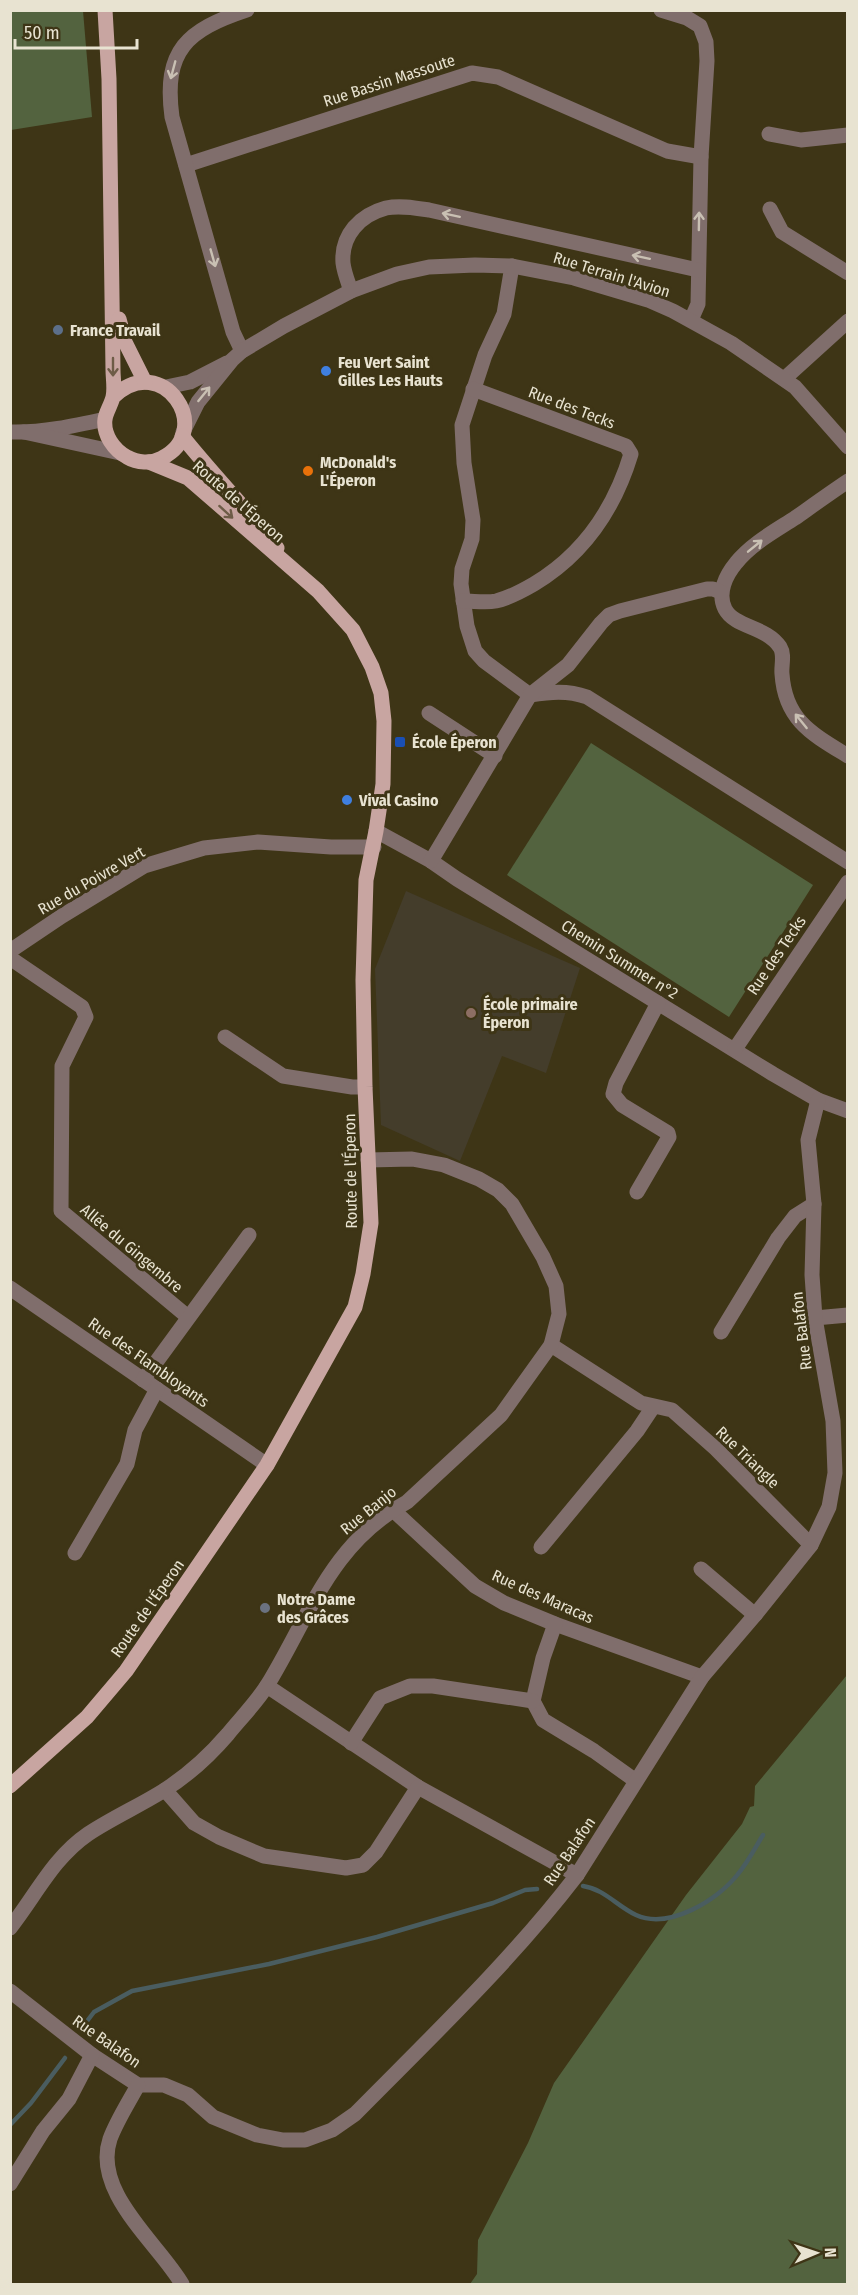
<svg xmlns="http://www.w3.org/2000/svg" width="858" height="2295" font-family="'Fira Sans Condensed',sans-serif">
	<rect width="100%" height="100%" fill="#3e3516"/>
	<path fill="#443d2b" d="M 406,891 L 580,968 L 546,1073 L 502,1056 L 460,1161 L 381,1125 L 375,969 Z"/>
	<g fill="#53633f">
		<path d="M 11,10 L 83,11 L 92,117 L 11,130 Z"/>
		<path d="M 591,743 L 813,885 L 729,1017 L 507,875 Z"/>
		<path d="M 847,1675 L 847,2284 L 470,2284 L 477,2274 L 478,2240 L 528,2143 L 554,2083 L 686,1895 L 742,1824 L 750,1807 L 754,1806 L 755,1786 Z"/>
	</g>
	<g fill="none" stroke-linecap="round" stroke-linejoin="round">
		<g stroke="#4a5d60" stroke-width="4.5">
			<path d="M 583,1886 C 604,1889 617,1906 636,1915 C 669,1930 718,1900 738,1874 C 748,1862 755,1848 763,1835"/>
			<path d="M 81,2029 L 94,2012 L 132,1991 L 269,1964 L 377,1937 L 493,1903 L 525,1890 L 537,1889"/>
			<path d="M 10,2125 L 31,2103 L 65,2058"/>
		</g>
		<g stroke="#806e6c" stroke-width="15">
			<path d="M 661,10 L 687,18 L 700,26 L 706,42 L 707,61 L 701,157 L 698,304 L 691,320"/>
			<path d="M 769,134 L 801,140 L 848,135"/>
			<path d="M 186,165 L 472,73 L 498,77 L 667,151 L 701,157"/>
			<path d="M 770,209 L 782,232 L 848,273"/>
			<path d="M 512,266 L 504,314 L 485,355 L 462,425 L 464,463 L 473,520 L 472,539 L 462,569 L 461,584 L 467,626 L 475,651 L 484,661 L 530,695 C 550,692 567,690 587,697 L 848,862"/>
			<path d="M 351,291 C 348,282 344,272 343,263 C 341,235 360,215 386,208 C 400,205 416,208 429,210 L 698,270"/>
			<path d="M 242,351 L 233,332 L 172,117 C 163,50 187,30 247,10"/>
			<path d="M 784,379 L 848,321"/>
			<path d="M 166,387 L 190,382 L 227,363"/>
			<path d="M 10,432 C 42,433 74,426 105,419"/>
			<path d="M 24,432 L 120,453"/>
			<path d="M 183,432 L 198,402 L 232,360 L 242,351 L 284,326 L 351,291 L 397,274 L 429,267 L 475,265 L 512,266 L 574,278 L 648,300 L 673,311 L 731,343 L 795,387 L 848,447"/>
			<path d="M 848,481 C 830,493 812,506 795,518 C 775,531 751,544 736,563 C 726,575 717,593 725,609 C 735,628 766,626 780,647 C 785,655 781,666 782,674 C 785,720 812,734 848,756"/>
			<path d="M 463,601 C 474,601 486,603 496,601 C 509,598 522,591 534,584 C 584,554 614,510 631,454 L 626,446 L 473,389"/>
			<path d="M 429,713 L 495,756"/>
			<path d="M 376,831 L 431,861 L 457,879 L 773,1074 L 818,1100 L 848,1111"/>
			<path d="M 431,861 L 530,695 L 568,665 L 601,623 L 609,615 L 620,611 L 707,589 L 713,589 L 721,592"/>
			<path d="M 10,951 L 62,916 L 144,866 L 204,848 L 258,842 L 331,847 L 374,847"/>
			<path d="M 10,958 L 82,1007 L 86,1017 L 62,1066 L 61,1211 L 188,1317"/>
			<path d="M 225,1037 L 283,1076 L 352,1087 L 365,1087"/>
			<path d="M 735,1049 L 848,882"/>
			<path d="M 637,1192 L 669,1137 L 668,1133 L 622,1105 L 613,1094 L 616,1083 L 658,1003"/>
			<path d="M 10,1288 L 267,1465"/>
			<path d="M 815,1318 L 848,1315"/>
			<path d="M 721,1332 L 778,1238 L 795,1216 L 814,1204"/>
			<path d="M 551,1345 L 641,1403 L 672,1410 L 716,1449 L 811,1545"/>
			<path d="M 143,1380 L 249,1235"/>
			<path d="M 393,1510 L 475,1586 L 504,1603 L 555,1624 L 702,1677"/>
			<path d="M 541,1547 L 637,1431 L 653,1407"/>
			<path d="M 75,1553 L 127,1464 L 135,1430 L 157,1389"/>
			<path d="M 701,1569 L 755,1615"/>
			<path d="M 555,1624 L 543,1658 L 533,1701 L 543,1720 L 594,1751 L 636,1781"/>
			<path d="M 267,1686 L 418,1787 L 577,1875"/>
			<path d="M 351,1743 L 380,1698 L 410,1686 L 433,1686 L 533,1701"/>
			<path d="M 165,1790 L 194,1823 L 219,1837 L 264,1856 L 346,1868 L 363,1865 L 376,1852 L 418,1787"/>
			<path d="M 10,1928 C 36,1895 53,1858 88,1834 C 112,1818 139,1806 163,1791 C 187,1776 210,1755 228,1734 C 241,1718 257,1702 268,1684 C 310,1615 331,1543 407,1502 L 501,1415 L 551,1345 L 559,1314 L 556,1286 L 543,1257 L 512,1204 L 498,1190 L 479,1179 L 444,1165 L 412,1159 L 368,1160"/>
			<path d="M 10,1991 L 92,2055 L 138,2085 L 164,2085 L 188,2095 L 213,2117 L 257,2135 L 283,2140 L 305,2140 L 332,2130 L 355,2114 C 431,2037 511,1961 577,1875 L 702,1677 L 755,1615 L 811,1545 L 829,1507 L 835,1473 L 833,1421 L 815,1318 L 812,1275 L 814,1204 L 808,1140 L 818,1100"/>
			<path d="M 138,2085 C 129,2102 117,2120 110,2139 C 92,2192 159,2244 182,2284"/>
			<path d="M 10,2184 L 43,2131 L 69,2099 L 92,2055"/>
		</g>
		<g stroke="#c8a5a1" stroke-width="15">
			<path d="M 105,10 L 109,79 L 113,370 C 113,378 115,389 113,397 C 111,405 106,412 105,419 C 103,435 114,450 127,457 C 137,463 151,464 162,458 C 216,431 163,349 113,397"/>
			<path d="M 119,319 L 125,342 L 145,382"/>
			<path d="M 182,436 C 213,475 247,509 277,548"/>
			<path d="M 10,1786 L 87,1717 L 126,1671 L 267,1465 L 355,1307 L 363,1274 L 371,1223 L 365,1087 L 363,980 L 366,880 L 376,831 L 383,784 L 384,721 L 381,693 L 372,667 L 353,630 L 318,591 L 188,478 L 149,462"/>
		</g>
	</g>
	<defs><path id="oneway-shaft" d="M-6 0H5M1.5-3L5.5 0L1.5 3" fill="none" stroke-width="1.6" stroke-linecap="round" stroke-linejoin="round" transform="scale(1.5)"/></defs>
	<g stroke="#c9c0b3">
		<use href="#oneway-shaft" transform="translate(173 70) rotate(105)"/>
		<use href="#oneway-shaft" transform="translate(451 215) rotate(-168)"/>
		<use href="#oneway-shaft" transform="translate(699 221) rotate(-89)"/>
		<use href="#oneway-shaft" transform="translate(641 257) rotate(-168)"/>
		<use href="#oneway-shaft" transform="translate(213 258) rotate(74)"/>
		<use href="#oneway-shaft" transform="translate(204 394) rotate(-51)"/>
		<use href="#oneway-shaft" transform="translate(755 546) rotate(-39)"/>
		<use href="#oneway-shaft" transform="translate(801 721) rotate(-129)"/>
	</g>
	<g stroke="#6e5c47">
		<use href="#oneway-shaft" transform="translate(113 367) rotate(90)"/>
		<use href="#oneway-shaft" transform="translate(226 512) rotate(42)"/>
	</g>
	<circle fill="#5c6f8a" stroke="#3e3516" stroke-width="2" cx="58" cy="330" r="6"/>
	<g fill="#3f7fe0" stroke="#3e3516" stroke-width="2">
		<circle cx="326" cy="371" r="6"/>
		<circle cx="347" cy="800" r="6"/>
	</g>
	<circle fill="#e8710a" stroke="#3e3516" stroke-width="2" cx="308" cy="471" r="6"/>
	<rect fill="#1a4fb4" stroke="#3e3516" stroke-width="2" x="394" y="736" width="12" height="12" rx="3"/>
	<circle fill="#8d6e63" stroke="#3e3516" stroke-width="2" cx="471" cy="1013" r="6"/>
	<circle fill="#6b7280" stroke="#3e3516" stroke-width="2" cx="265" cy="1608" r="6"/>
	<g text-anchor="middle" stroke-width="6" stroke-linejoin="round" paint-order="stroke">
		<g font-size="16" fill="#e8e3d1" stroke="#3e3516">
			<text transform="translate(389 80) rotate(-18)" y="6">Rue Bassin Massoute</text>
			<text transform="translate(612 274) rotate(17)" y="6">Rue Terrain l'Avion</text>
			<text transform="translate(572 407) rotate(21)" y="6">Rue des Tecks</text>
			<text transform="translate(239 501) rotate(41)" y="6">Route de l'Éperon</text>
			<text transform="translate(91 880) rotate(-30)" y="6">Rue du Poivre Vert</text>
			<text transform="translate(776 955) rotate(-56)" y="6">Rue des Tecks</text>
			<text transform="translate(620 959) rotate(32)" y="6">Chemin Summer n°2</text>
			<text transform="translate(350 1171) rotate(-91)" y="6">Route de l'Éperon</text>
			<text transform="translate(132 1248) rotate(40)" y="6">Allée du Gingembre</text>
			<text transform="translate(801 1331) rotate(-97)" y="6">Rue Balafon</text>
			<text transform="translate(149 1362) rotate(35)" y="6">Rue des Flambloyants</text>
			<text transform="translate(748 1457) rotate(44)" y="6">Rue Triangle</text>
			<text transform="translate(368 1510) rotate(-39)" y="6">Rue Banjo</text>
			<text transform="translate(543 1596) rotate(24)" y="6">Rue des Maracas</text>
			<text transform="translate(147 1608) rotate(-55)" y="6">Route de l'Éperon</text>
			<text transform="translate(569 1851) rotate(-56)" y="6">Rue Balafon</text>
			<text transform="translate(107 2041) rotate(35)" y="6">Rue Balafon</text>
		</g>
		<g font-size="16" font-weight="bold" fill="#e8e3d1" stroke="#3e3516" text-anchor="start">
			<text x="70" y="336">France Travail</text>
			<text x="338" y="368">Feu Vert Saint<tspan x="338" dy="18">Gilles Les Hauts</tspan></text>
			<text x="320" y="468">McDonald's<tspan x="320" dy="18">L'Éperon</tspan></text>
			<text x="412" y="748">École Éperon</text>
			<text x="359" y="806">Vival Casino</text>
			<text x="483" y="1010">École primaire<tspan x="483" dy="18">Éperon</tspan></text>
			<text x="277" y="1605">Notre Dame<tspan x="277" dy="18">des Grâces</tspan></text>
		</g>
	</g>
	<rect width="858" height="2295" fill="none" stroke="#e8e3d1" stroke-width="24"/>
	<g transform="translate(816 2253) rotate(88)" stroke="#3e3516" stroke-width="4.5" paint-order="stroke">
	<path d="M0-4.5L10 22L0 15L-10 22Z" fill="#e8e3d1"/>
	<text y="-9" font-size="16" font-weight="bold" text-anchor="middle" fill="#e8e3d1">N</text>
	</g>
	<path d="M15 39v9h122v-9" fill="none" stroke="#e8e3d1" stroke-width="3"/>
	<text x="24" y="39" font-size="18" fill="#e8e3d1" stroke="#3e3516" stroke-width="4.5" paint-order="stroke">50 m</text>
</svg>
